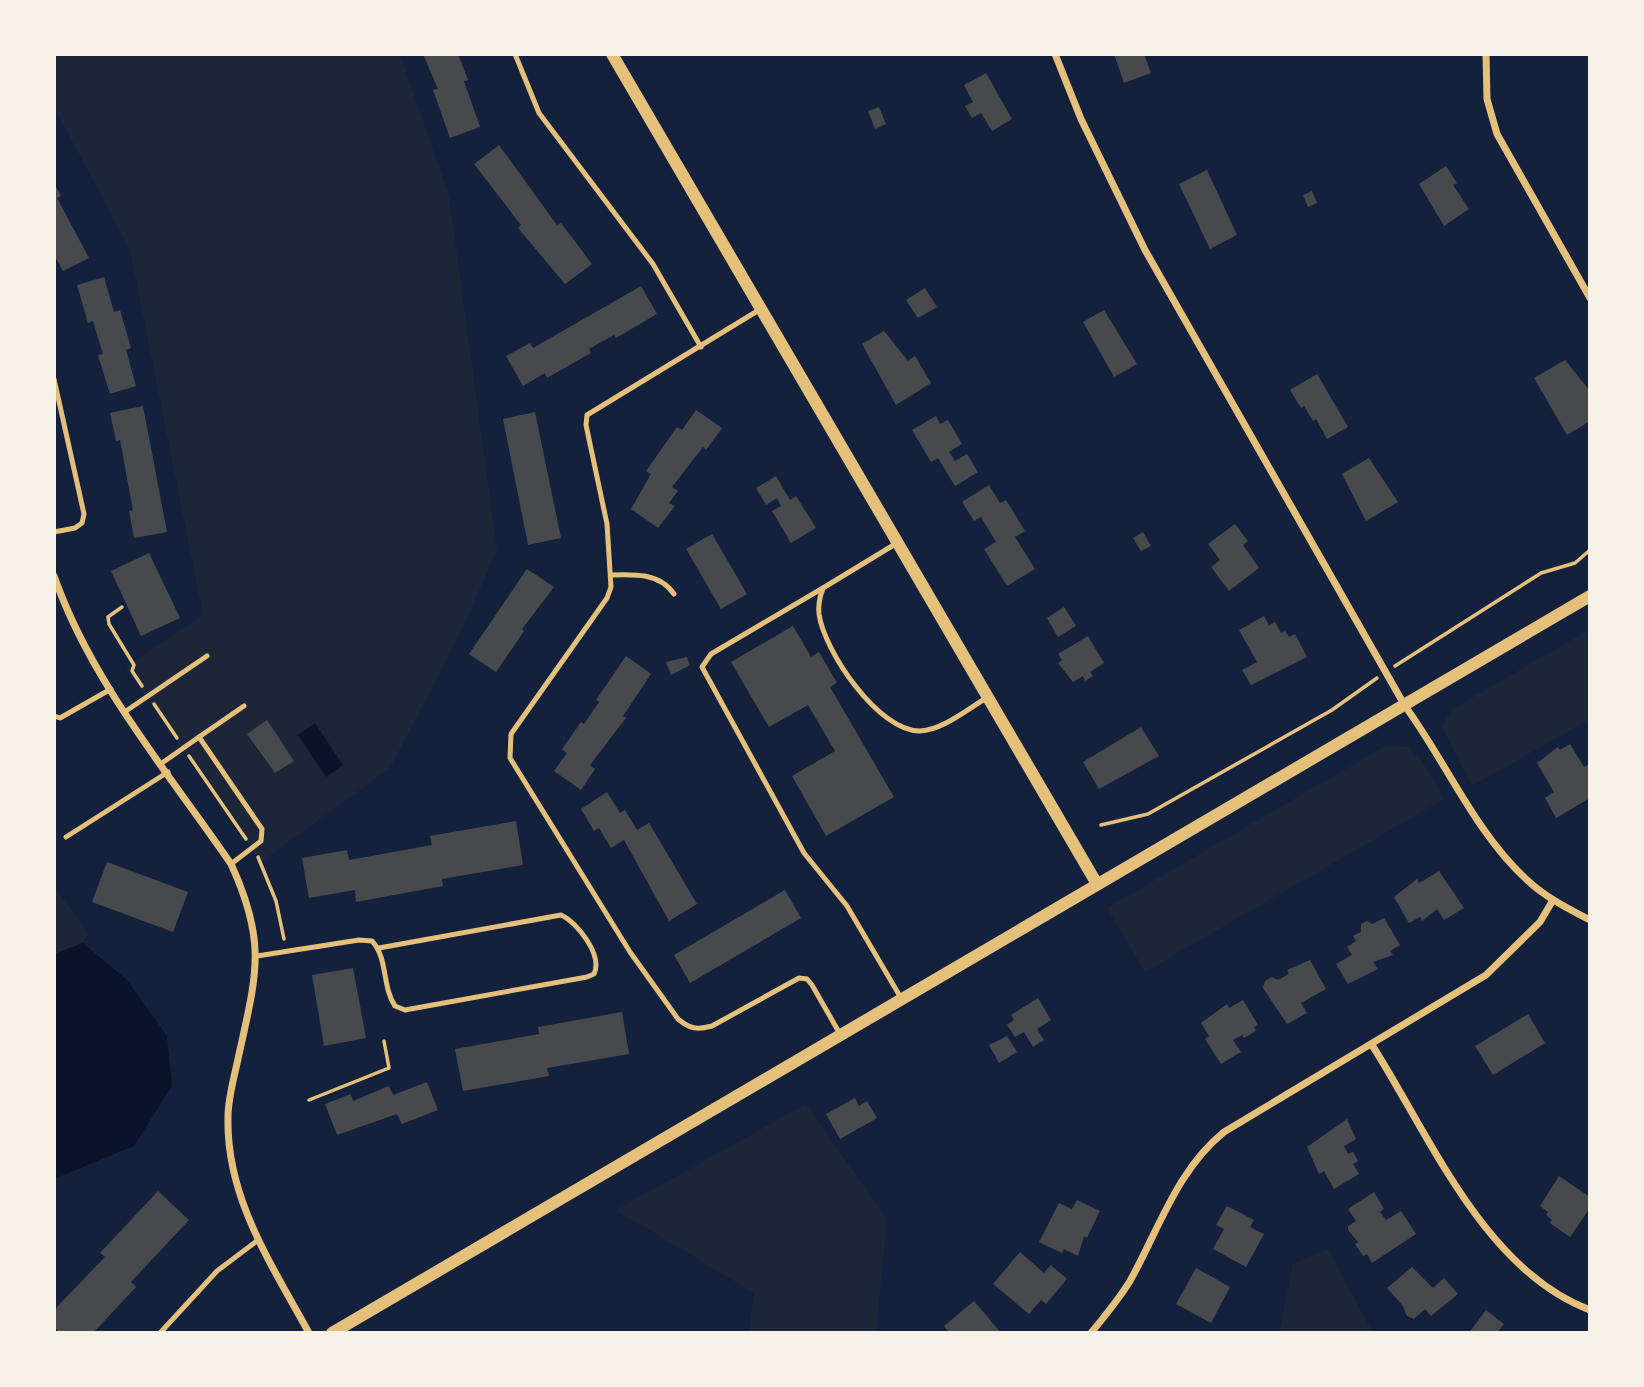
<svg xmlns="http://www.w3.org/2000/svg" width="1644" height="1387" font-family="'Noto Serif',serif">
	<rect width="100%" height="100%" fill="#14213d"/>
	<g fill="#1d2539">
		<path d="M 54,54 L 400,54 L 449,196 L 497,550 L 459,636 L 390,768 L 261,862 L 126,667 L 203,615 L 130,250 L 54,107 Z"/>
		<path d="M 1590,629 L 1590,719 L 1472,786 L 1442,727 L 1451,710 Z"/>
		<path d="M 1385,746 L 1408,747 L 1422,761 L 1444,799 L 1145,972 L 1107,908 Z"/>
		<path d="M 54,886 L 88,933 L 83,943 L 54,954 Z"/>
		<path d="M 806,1104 L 887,1219 L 876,1333 L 749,1333 L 754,1293 L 616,1210 Z"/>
		<path d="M 1328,1249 L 1373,1333 L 1279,1333 L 1293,1264 Z"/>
	</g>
	<g fill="#0b132b">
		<path d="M 315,723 L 343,765 L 326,777 L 298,735 Z"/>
		<path d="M 83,943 L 127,980 L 167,1036 L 172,1086 L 134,1146 L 54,1179 L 54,954 Z"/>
	</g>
	<g fill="#48494c">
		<path d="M 423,54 L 458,54 L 468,80 L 464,81 L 480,127 L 450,138 L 433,90 L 438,89 Z"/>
		<path d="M 1114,54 L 1144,54 L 1151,73 L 1124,83 Z"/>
		<path d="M 986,73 L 1012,119 L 992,131 L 981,113 L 972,118 L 965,106 L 973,102 L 964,85 Z"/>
		<path d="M 879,107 L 886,124 L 875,129 L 868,111 Z"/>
		<path d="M 499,145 L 557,225 L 561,223 L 592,264 L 565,284 L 518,228 L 521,225 L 474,164 Z"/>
		<path d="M 1446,166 L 1457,183 L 1453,185 L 1469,209 L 1444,226 L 1419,184 Z"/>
		<path d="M 1207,170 L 1237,235 L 1210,249 L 1179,184 Z"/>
		<path d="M 54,183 L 61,196 L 57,198 L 89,258 L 63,271 L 54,255 Z"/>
		<path d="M 1312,191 L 1317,203 L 1308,207 L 1303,195 Z"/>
		<path d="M 104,277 L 114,312 L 120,310 L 131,348 L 126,350 L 136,386 L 110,394 L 98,355 L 103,354 L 93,321 L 88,323 L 77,285 Z"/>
		<path d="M 641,286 L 657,314 L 616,338 L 614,335 L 589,349 L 591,353 L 547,378 L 545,373 L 523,386 L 506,356 L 530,343 L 533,348 Z"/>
		<path d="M 925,288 L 937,307 L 918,318 L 906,300 Z"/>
		<path d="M 1104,310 L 1137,364 L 1114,377 L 1083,322 Z"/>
		<path d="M 884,331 L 908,361 L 915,356 L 931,383 L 896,405 L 862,344 Z"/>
		<path d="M 1565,360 L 1590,391 L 1590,421 L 1567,435 L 1534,378 Z"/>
		<path d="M 1317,374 L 1348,427 L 1327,439 L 1316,419 L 1313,421 L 1304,406 L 1301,408 L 1290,390 Z"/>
		<path d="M 143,406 L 167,532 L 134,538 L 129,511 L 133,510 L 120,440 L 116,441 L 110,413 Z"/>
		<path d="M 696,410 L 722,428 L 706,450 L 703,447 L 672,487 L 678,491 L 669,503 L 675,506 L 658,528 L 631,509 L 651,474 L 646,471 L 677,427 L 682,430 Z"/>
		<path d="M 535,412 L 561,538 L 528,545 L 503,419 Z"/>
		<path d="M 936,416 L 940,424 L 948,420 L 962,444 L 949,452 L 955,461 L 967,454 L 978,472 L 955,486 L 938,458 L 931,462 L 912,430 Z"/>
		<path d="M 1369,458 L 1398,502 L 1366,521 L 1342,474 Z"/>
		<path d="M 776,476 L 790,500 L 796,496 L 816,528 L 791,543 L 772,511 L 781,506 L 777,498 L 766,505 L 756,488 Z"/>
		<path d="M 989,485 L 1000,503 L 1006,500 L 1025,531 L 1015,537 L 1035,569 L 1007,586 L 984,549 L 996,542 L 981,517 L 974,521 L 962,502 Z"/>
		<path d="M 1235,524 L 1248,541 L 1243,545 L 1259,568 L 1229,591 L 1211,567 L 1220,560 L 1208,544 Z"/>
		<path d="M 1143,532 L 1151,546 L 1141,551 L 1133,538 Z"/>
		<path d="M 712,534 L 747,594 L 721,609 L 686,549 Z"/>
		<path d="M 149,553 L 180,618 L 141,636 L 111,571 Z"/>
		<path d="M 527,569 L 554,587 L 522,629 L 524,631 L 496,672 L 469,654 Z"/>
		<path d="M 1064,607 L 1076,626 L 1058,637 L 1047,618 Z"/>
		<path d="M 1264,616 L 1269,625 L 1275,622 L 1281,633 L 1285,631 L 1289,637 L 1295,634 L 1307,657 L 1251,685 L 1242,670 L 1257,662 L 1239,630 Z"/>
		<path d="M 793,626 L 811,657 L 819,652 L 837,683 L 830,687 L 894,797 L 826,836 L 792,776 L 835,751 L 808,705 L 769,727 L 731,662 Z"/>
		<path d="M 1088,636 L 1104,663 L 1090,672 L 1093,676 L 1085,681 L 1083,676 L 1073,682 L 1058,663 L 1062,660 L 1058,654 Z"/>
		<path d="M 626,656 L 651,674 L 623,716 L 626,718 L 590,765 L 595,769 L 581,790 L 554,771 L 567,753 L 562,749 L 581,722 L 584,724 L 599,702 L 596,700 Z"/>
		<path d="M 687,657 L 690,665 L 671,675 L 666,662 Z"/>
		<path d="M 267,720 L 294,761 L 275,773 L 247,734 Z"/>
		<path d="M 1141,727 L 1159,756 L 1099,789 L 1083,762 Z"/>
		<path d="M 1570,744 L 1584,767 L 1590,764 L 1590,798 L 1556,818 L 1545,798 L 1554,792 L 1537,763 L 1558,747 L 1560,750 Z"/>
		<path d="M 607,792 L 620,813 L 625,810 L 637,830 L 649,823 L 697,904 L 669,921 L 624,840 L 611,848 L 599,828 L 594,831 L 581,809 Z"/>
		<path d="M 516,821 L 523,865 L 442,879 L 443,886 L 356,902 L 355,890 L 309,898 L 302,858 L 347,850 L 349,860 L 432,845 L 430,836 Z"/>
		<path d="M 107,862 L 188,892 L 173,932 L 92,902 Z"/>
		<path d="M 1439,871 L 1464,908 L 1444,920 L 1437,909 L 1422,921 L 1420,917 L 1409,923 L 1394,897 L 1417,879 L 1419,883 Z"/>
		<path d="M 785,890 L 801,918 L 690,983 L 674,955 Z"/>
		<path d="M 1384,918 L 1400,945 L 1390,951 L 1393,955 L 1373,962 L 1378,969 L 1348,984 L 1336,964 L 1352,955 L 1347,947 L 1356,941 L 1353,936 L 1361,932 L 1361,924 L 1367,921 L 1372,924 Z"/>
		<path d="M 1310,960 L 1326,989 L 1301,1003 L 1307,1013 L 1287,1024 L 1263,988 L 1265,981 L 1272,977 L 1278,980 L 1289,974 L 1287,970 Z"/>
		<path d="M 353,968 L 366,1038 L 324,1046 L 312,975 Z"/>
		<path d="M 1038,998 L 1051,1020 L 1037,1029 L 1044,1040 L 1033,1047 L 1024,1032 L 1015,1037 L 1007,1025 L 1014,1020 L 1011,1015 Z"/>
		<path d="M 1243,1000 L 1258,1025 L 1254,1027 L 1256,1031 L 1244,1038 L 1242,1035 L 1233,1040 L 1241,1052 L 1221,1064 L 1205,1039 L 1209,1036 L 1201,1023 L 1227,1004 L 1229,1008 Z"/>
		<path d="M 622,1012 L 629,1054 L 547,1068 L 549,1076 L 463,1091 L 455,1049 L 539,1034 L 538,1027 Z"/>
		<path d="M 1528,1014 L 1545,1043 L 1493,1075 L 1475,1046 Z"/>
		<path d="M 1007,1036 L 1017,1052 L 999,1063 L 989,1045 Z"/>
		<path d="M 427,1082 L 438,1110 L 402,1124 L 397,1114 L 337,1135 L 325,1104 L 351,1094 L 353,1101 L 389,1086 L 393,1095 Z"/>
		<path d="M 855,1098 L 859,1106 L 867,1101 L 877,1118 L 840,1139 L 826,1114 Z"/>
		<path d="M 1347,1119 L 1356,1139 L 1344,1146 L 1348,1154 L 1353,1152 L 1358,1161 L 1353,1164 L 1359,1174 L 1334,1189 L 1324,1171 L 1319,1174 L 1307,1147 Z"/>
		<path d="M 1559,1176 L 1590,1197 L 1590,1208 L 1570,1237 L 1550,1223 L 1552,1220 L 1546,1215 L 1548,1212 L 1540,1206 Z"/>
		<path d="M 158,1191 L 189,1220 L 131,1282 L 136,1287 L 93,1333 L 60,1333 L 54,1327 L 54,1310 L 105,1257 L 100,1253 Z"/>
		<path d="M 1374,1192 L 1384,1209 L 1380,1212 L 1386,1220 L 1401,1211 L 1416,1234 L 1372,1263 L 1367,1254 L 1363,1256 L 1355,1244 L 1358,1242 L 1348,1230 L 1348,1226 L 1356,1221 L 1348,1209 Z"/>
		<path d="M 1077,1200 L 1100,1211 L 1087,1238 L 1084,1236 L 1078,1256 L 1064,1249 L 1062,1253 L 1039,1242 L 1059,1203 L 1072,1209 Z"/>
		<path d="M 1227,1206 L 1254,1220 L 1250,1227 L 1264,1234 L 1246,1267 L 1213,1249 L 1224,1229 L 1216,1225 Z"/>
		<path d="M 1020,1252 L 1044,1273 L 1051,1265 L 1067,1279 L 1046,1304 L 1041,1300 L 1029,1314 L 993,1284 Z"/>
		<path d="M 1412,1267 L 1433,1288 L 1444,1278 L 1458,1294 L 1431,1316 L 1425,1309 L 1414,1319 L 1407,1316 L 1403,1306 L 1387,1288 Z"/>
		<path d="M 1196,1268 L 1230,1287 L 1211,1323 L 1176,1304 Z"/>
		<path d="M 974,1301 L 1001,1333 L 949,1333 L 944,1326 Z"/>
		<path d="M 1486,1310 L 1504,1324 L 1497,1333 L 1469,1333 Z"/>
	</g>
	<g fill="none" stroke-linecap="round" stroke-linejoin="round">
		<g stroke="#e5c07b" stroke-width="3.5">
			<path d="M 122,607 L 108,617 L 109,624 L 134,665 L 132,671 L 142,686"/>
			<path d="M 1395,666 L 1541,573 L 1575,563 L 1590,550"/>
			<path d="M 154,704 L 177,738"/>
			<path d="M 189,756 L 246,839"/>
			<path d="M 1101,825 L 1148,814 L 1332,710 L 1377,678"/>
			<path d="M 258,857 L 276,901 L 284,939"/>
			<path d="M 309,1100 L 389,1068 L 384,1041"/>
		</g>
		<g stroke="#e5c07b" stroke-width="5">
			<path d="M 515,54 L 539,113 L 653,264 L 701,347"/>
			<path d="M 759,310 L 587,415 L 586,425 L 607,524 L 611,587 L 607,598 L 511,734 L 510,758 L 630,952 L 678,1019 C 690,1029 697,1030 712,1026 L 799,978 L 807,979 L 812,985 L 840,1034"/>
			<path d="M 54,379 L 84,514 L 82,523 L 75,528 L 54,532"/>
			<path d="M 897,543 L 823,588 C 820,596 818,605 819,614 C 824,651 879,732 920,731 C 943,730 969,708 988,697"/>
			<path d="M 611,575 C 634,574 660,573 674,594"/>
			<path d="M 823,588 L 711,654 L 702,667 L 804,853 L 847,906 L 901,998"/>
			<path d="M 126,711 L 207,656"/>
			<path d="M 54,716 L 60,718 L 111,689"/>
			<path d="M 199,737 L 244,706"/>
			<path d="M 162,763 L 199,737 L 262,829 L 261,841 L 231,864"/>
			<path d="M 66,837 L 168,772"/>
			<path d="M 257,956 L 359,940 L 372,941 C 388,958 382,987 395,1006 L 405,1010 L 587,977 L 594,974 C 603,955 577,922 561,915 L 379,948"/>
			<path d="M 160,1333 L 217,1271 L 258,1240"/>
		</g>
		<g stroke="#e5c07b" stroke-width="7">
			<path d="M 1055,54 L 1081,119 L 1145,250 L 1405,706 C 1446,762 1475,832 1526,879 C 1545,897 1567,908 1590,920"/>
			<path d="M 1486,54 L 1487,99 L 1497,134 L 1590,298"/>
			<path d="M 54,576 C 91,682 168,772 231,864 C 268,944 256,976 238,1059 C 234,1078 228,1098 228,1117 C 226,1198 272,1265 309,1333"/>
			<path d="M 1372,1045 C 1430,1136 1484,1270 1590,1310"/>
			<path d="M 1091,1333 C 1105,1316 1119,1299 1130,1281 C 1159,1229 1177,1170 1224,1132 L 1486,975 L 1540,922 L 1553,900"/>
		</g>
		<g stroke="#e5c07b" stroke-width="12">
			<path d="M 612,54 L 1097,884"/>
			<path d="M 332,1333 L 1590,596"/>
		</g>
	</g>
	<rect width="1644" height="1387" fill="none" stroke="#f6f1e7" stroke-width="112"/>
</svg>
